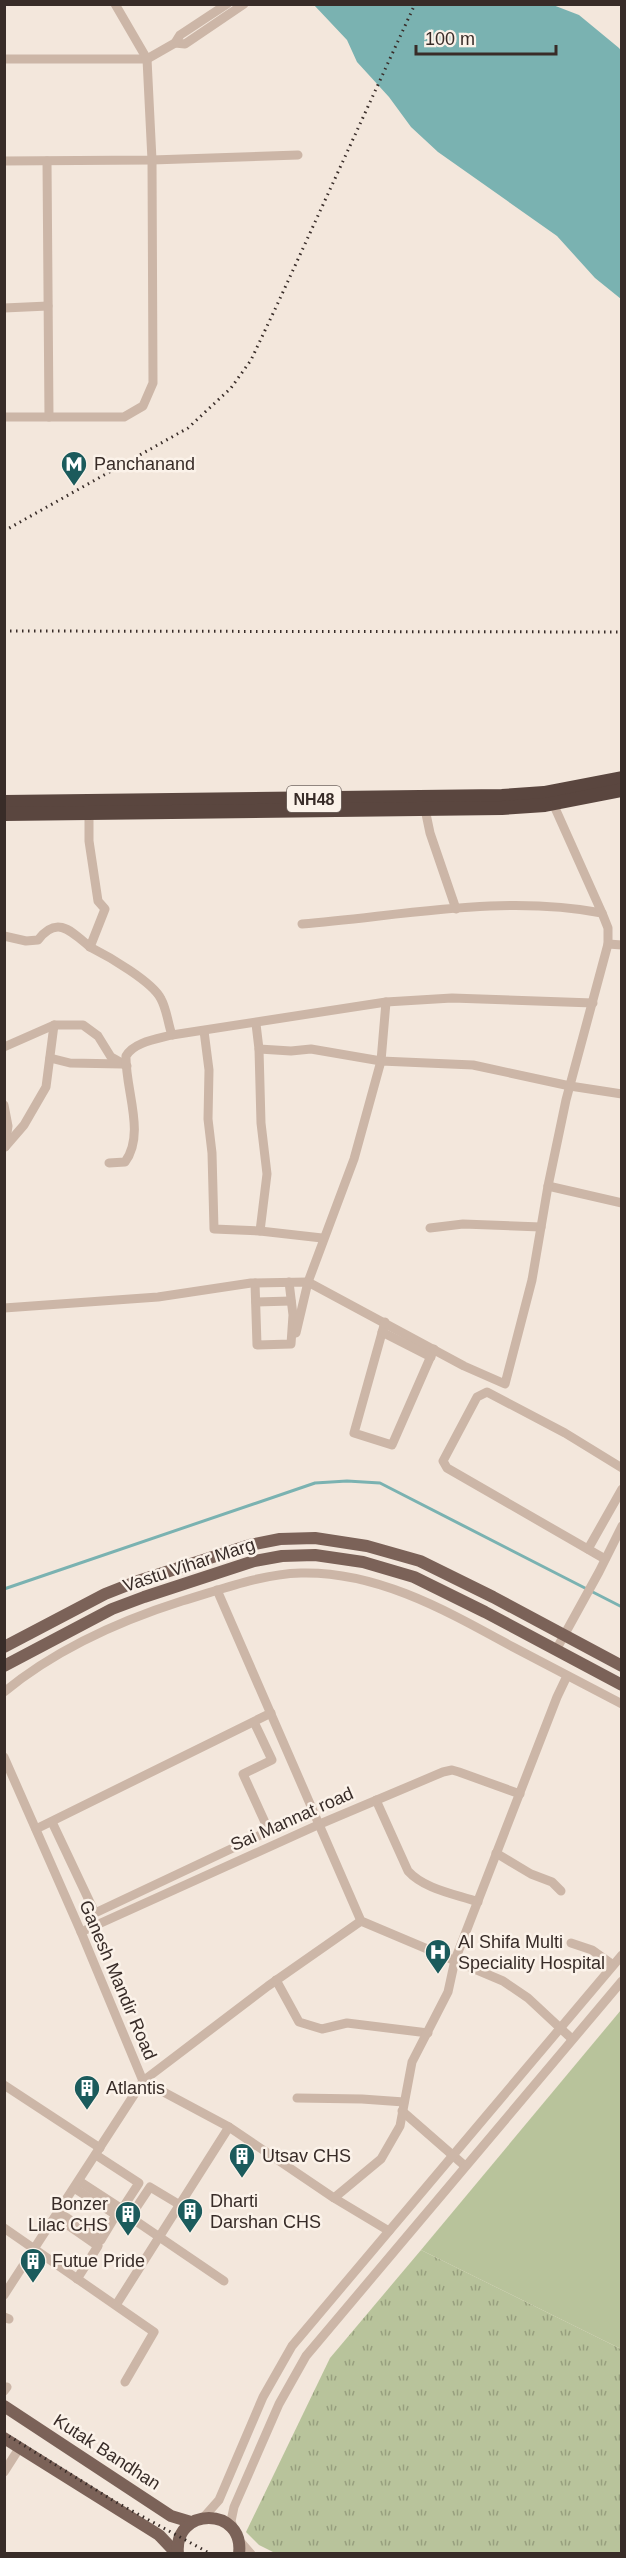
<svg xmlns="http://www.w3.org/2000/svg" width="626" height="2558" font-family="Arial,sans-serif">
	<defs>
		<pattern id="grass-tufts" width="24" height="20" patternUnits="userSpaceOnUse" patternTransform="scale(1.5)"><rect width="24" height="20" fill="#b8c39b"/><path d="M3 7l-1-3M5 7V3M7 7l1-3M15 17l-1-3M17 17v-4M19 17l1-3" fill="none" stroke="#979f7e"/></pattern>
	</defs>
	<rect width="100%" height="100%" fill="#f3e7dc"/>
	<path fill="url(#grass-tufts)" d="M 421,2250 L 621,2349 L 621,2553 L 275,2553 L 259,2545 L 246,2532 L 330,2358 Z"/>
	<path fill="#b8c39b" d="M 621,2010 L 621,2349 L 421,2250 Z"/>
	<path fill="#7ab2b1" d="M 314,5 L 553,5 L 579,15 L 619,48 L 622,52 L 621,299 L 595,278 L 557,236 L 438,152 L 411,127 L 389,97 L 357,62 L 347,40 Z"/>
	<g fill="none" stroke-linecap="round" stroke-linejoin="round">
		<path stroke="#7ab2b1" stroke-width="3" d="M 4,1589 L 315,1483 L 347,1481 L 380,1483 L 622,1607"/>
		<g stroke="#ccb6a7" stroke-width="9">
			<path d="M 175,43 L 185,44 L 244,4"/>
			<path d="M 4,59 L 147,59 L 175,43 L 180,35 L 227,4"/>
			<path d="M 4,161 L 152,160 L 298,155"/>
			<path d="M 47,161 L 49,417"/>
			<path d="M 4,308 L 48,306"/>
			<path d="M 4,417 L 124,417 L 143,406 L 153,383 L 152,160 L 147,59 L 115,4"/>
			<path d="M 425,809 L 430,833 L 456,909"/>
			<path d="M 89,813 L 89,841 L 98,901 L 105,909 L 90,947 C 108,956 153,982 161,999 C 167,1010 168,1024 172,1035"/>
			<path d="M 302,924 C 401,916 503,894 602,913"/>
			<path d="M 4,936 L 26,941 L 38,940 C 57,915 71,931 90,947"/>
			<path d="M 608,944 L 622,945"/>
			<path d="M 256,1024 L 259,1049 L 261,1123 L 267,1174 L 260,1231"/>
			<path d="M 204,1031 L 209,1070 L 208,1119 L 212,1153 L 214,1229 L 260,1231 L 322,1238"/>
			<path d="M 4,1047 L 54,1025 L 83,1025 L 98,1036 L 111,1057 L 127,1066"/>
			<path d="M 259,1049 L 291,1051 L 311,1049 L 381,1061 L 386,1002"/>
			<path d="M 50,1058 L 70,1063 L 122,1064"/>
			<path d="M 4,1105 L 8,1126 L 5,1147"/>
			<path d="M 5,1147 L 24,1125 L 46,1087 L 54,1025"/>
			<path d="M 109,1163 L 125,1162 C 146,1134 125,1089 126,1056 C 134,1042 157,1039 172,1035 L 386,1002 L 452,998 L 593,1003"/>
			<path d="M 548,1186 L 622,1203"/>
			<path d="M 430,1228 L 463,1224 L 541,1227"/>
			<path d="M 255,1283 L 257,1345 L 291,1344 L 293,1315 L 289,1282"/>
			<path d="M 256,1302 L 291,1301"/>
			<path d="M 4,1308 L 158,1297 L 251,1283 L 308,1282 L 464,1366 L 505,1384 L 532,1280 L 548,1186 L 566,1100 L 608,944 L 608,928 L 602,913 L 551,799"/>
			<path d="M 385,1322 L 354,1433 L 392,1445 L 434,1349"/>
			<path d="M 382,1332 L 431,1357"/>
			<path d="M 296,1333 L 308,1282 L 354,1159 L 381,1061 L 473,1065 L 570,1086 L 622,1094"/>
			<path d="M 588,1549 L 622,1489"/>
			<path d="M 605,1559 L 447,1468 L 443,1461 L 477,1397 L 487,1392 L 565,1433 L 622,1468"/>
			<path d="M 217,1590 L 361,1921 L 503,1981 L 528,1998 L 572,2039"/>
			<path d="M 556,1650 L 599,1572 L 622,1526"/>
			<path d="M 4,1692 C 55,1650 119,1621 182,1601 C 220,1590 260,1574 301,1573 C 378,1571 447,1611 513,1647 C 549,1666 585,1685 622,1704"/>
			<path d="M 4,1757 L 81,1932 L 143,2081"/>
			<path d="M 376,1800 L 408,1871 C 424,1889 455,1894 478,1902"/>
			<path d="M 52,1822 L 95,1913 L 269,1831 L 243,1774 L 272,1760 L 254,1722"/>
			<path d="M 36,1829 L 271,1713"/>
			<path d="M 496,1853 L 531,1874 L 552,1882 L 561,1891"/>
			<path d="M 81,1932 L 320,1824 L 443,1772 L 452,1770 L 459,1772 L 520,1794"/>
			<path d="M 571,1943 L 592,1950 L 613,1965"/>
			<path d="M 276,1980 L 299,2022 L 322,2029 L 347,2023 L 428,2033"/>
			<path d="M 143,2081 L 229,2127 L 334,2198 L 389,2231"/>
			<path d="M 4,2085 L 100,2148"/>
			<path d="M 297,2098 L 362,2099 L 404,2102"/>
			<path d="M 402,2111 L 465,2166"/>
			<path d="M 79,2181 L 122,2209 L 139,2183 L 96,2155"/>
			<path d="M 334,2198 L 381,2159 L 400,2126 L 412,2062 L 448,1992 L 455,1960 L 557,1697 L 567,1676"/>
			<path d="M 180,2205 L 150,2187 L 130,2217 L 224,2281"/>
			<path d="M 58,2212 L 101,2240 L 116,2215 L 74,2188"/>
			<path d="M 62,2221 L 98,2246 L 77,2279"/>
			<path d="M 4,2228 L 154,2332 L 125,2382"/>
			<path d="M 4,2295 L 143,2081 L 268,1986 L 361,1921"/>
			<path d="M 116,2305 L 229,2127"/>
			<path d="M 4,2317 L 9,2319"/>
			<path d="M 4,2391 L 7,2387"/>
			<path d="M 4,2472 L 20,2447"/>
			<path d="M 203,2518 L 219,2500 L 263,2397 L 292,2346 L 622,1955"/>
			<path d="M 234,2530 L 231,2521 L 234,2507 L 279,2404 L 306,2356 L 622,1981"/>
			<path d="M 238,2539 L 251,2554"/>
		</g>
		<g stroke="#7b6258" stroke-width="12">
			<path d="M 4,1647 L 105,1594 L 138,1581 L 250,1545 L 280,1539 L 315,1538 L 367,1546 L 420,1561 L 493,1597 L 622,1666"/>
			<path d="M 4,1666 L 112,1609 L 144,1597 L 254,1561 L 282,1556 L 315,1555 L 363,1562 L 414,1577 L 485,1612 L 622,1685"/>
			<path d="M 4,2406 L 171,2516 L 191,2522"/>
			<path d="M 4,2438 L 159,2535 L 177,2554"/>
			<path d="M 178,2554 C 173,2506 245,2506 239,2554"/>
		</g>
		<g stroke="#5a463f" stroke-width="14">
			<path d="M 4,802 L 502,796 L 544,793 L 622,778"/>
			<path d="M 4,814 L 502,808 L 545,805 L 622,790"/>
		</g>
		<g stroke="#382c28" stroke-width="3" stroke-dasharray="1.5 4.5" stroke-linecap="butt">
			<path d="M 4,531 L 188,428 L 231,388 L 251,360 L 277,305 L 415,4"/>
			<path d="M 4,631 L 622,632"/>
			<path d="M 4,2433 L 114,2501 L 211,2554"/>
		</g>
	</g>
	<defs>
		<g id="metro-pin" transform="scale(1.35)"><path d="M0 17L-7.5 6A9.5 9.5 0 1 1 7.5 6Z" fill="#1b5b5c" stroke="#fbf2e9"/><path d="M-5.5 5V-5H-3L0 0L3-5H5.5V5H3V-.5L0 4L-3-.5V5Z" fill="#fff"/></g>
		<g id="hospital-pin" transform="scale(1.35)"><path d="M0 17L-7.5 6A9.5 9.5 0 1 1 7.5 6Z" fill="#1b5b5c" stroke="#fbf2e9"/><path d="M-5-5h3v3.5h4V-5h3V5h-3V1.5h-4V5h-3Z" fill="#fff"/></g>
		<g id="building-pin" transform="scale(1.35)"><path d="M0 17L-7.5 6A9.5 9.5 0 1 1 7.5 6Z" fill="#1b5b5c" stroke="#fbf2e9"/><path d="M-4-6H4V6H1V3H-1V6H-4ZM-2.5-4.3h1.7v1.8h-1.7ZM.8-4.3h1.7v1.8H.8ZM-2.5-1h1.7V.8h-1.7ZM.8-1h1.7V.8H.8Z" fill="#fff"/></g>
	</defs>
	<g fill-rule="evenodd">
		<use href="#metro-pin" x="74" y="464"/>
		<use href="#hospital-pin" x="438" y="1952"/>
		<use href="#building-pin" x="87" y="2088"/>
		<use href="#building-pin" x="242" y="2156"/>
		<use href="#building-pin" x="190" y="2211"/>
		<use href="#building-pin" x="128" y="2214"/>
		<use href="#building-pin" x="33" y="2261"/>
	</g>
	<g text-anchor="middle" stroke-width="5" stroke-linejoin="round" paint-order="stroke">
		<rect fill="#fbf2e9" stroke="#726762" stroke-width="1.5" x="287" y="786" width="54" height="26" rx="4.5"/>
		<g font-size="16" font-weight="bold" fill="#382c28">
			<text x="314" y="805">NH48</text>
		</g>
		<g font-size="18" fill="#382c28" stroke="#fbf2e9" text-anchor="start">
			<text x="94" y="470">Panchanand</text>
			<text x="458" y="1948">Al Shifa Multi<tspan x="458" dy="21">Speciality Hospital</tspan></text>
			<text x="106" y="2094">Atlantis</text>
			<text x="262" y="2162">Utsav CHS</text>
			<text x="210" y="2207">Dharti<tspan x="210" dy="21">Darshan CHS</tspan></text>
			<text x="108" y="2210" text-anchor="end">Bonzer<tspan x="108" dy="21">Lilac CHS</tspan></text>
			<text x="52" y="2267">Futue Pride</text>
		</g>
		<g font-size="18" fill="#382c28" stroke="#fbf2e9">
			<text transform="translate(189 1565) rotate(-18)" y="6">Vastu Vihar Marg</text>
			<text transform="translate(292 1819) rotate(-24)" y="6">Sai Mannat road</text>
			<text transform="translate(118 1980) rotate(67)" y="6">Ganesh Mandir Road</text>
			<text transform="translate(107 2452) rotate(33)" y="6">Kutak Bandhan</text>
		</g>
	</g>
	<rect width="626" height="2558" fill="none" stroke="#382c28" stroke-width="12"/>
	<path d="M416 45v9h140v-9" fill="none" stroke="#382c28" stroke-width="3"/>
	<text x="425" y="45" font-size="18" fill="#382c28" stroke="#fbf2e9" stroke-width="4.5" paint-order="stroke">100 m</text>
</svg>
